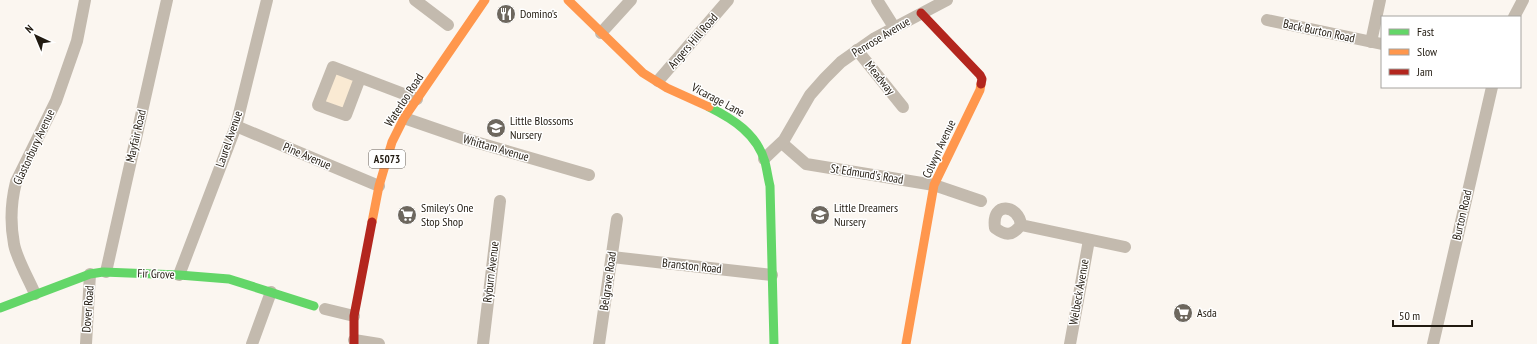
<svg xmlns="http://www.w3.org/2000/svg" width="1537" height="344" font-family="'PT Sans Narrow',sans-serif">
	<rect width="100%" height="100%" fill="#fbf6f0"/>
	<path fill="#faead3" d="M 333,67 L 360,78 L 346,115 L 318,105 Z"/>
	<g fill="none" stroke-linecap="round" stroke-linejoin="round">
		<g stroke="#c3baae" stroke-width="12">
			<path d="M 415,0 L 448,25"/>
			<path d="M 877,0 L 894,27"/>
			<path d="M 1514,17 L 1523,0"/>
			<path d="M 1267,20 L 1382,44"/>
			<path d="M 601,33 L 631,0"/>
			<path d="M 1371,42 L 1380,0"/>
			<path d="M 857,50 L 903,107"/>
			<path d="M 360,78 L 346,115 L 318,105 L 333,67 L 417,99"/>
			<path d="M 658,81 L 728,0"/>
			<path d="M 404,118 L 465,139 L 589,175"/>
			<path d="M 236,126 L 379,186"/>
			<path d="M 782,143 L 806,164 L 934,185 L 981,201"/>
			<path d="M 764,159 L 784,140 L 810,95 L 825,78 L 841,62 L 875,38 L 947,0"/>
			<path d="M 1021,225 C 1019,205 991,200 995,228 C 1006,236 1012,236 1021,225 L 1125,247"/>
			<path d="M 612,257 L 772,275"/>
			<path d="M 106,272 L 167,0"/>
			<path d="M 179,275 L 236,126 L 267,0"/>
			<path d="M 35,294 C 29,280 16,257 14,244 C 10,223 11,202 16,182 L 56,101 L 77,41 L 85,0"/>
			<path d="M 325,309 L 354,316"/>
			<path d="M 354,340 L 379,344"/>
			<path d="M 86,344 L 90,274"/>
			<path d="M 252,344 L 271,292"/>
			<path d="M 483,344 L 500,201"/>
			<path d="M 599,344 L 617,219"/>
			<path d="M 1070,344 L 1089,240"/>
			<path d="M 1433,344 L 1492,87"/>
		</g>
		<g stroke="#63d668" stroke-width="9">
			<path d="M 709,107 C 733,119 757,134 765,162 C 767,170 768,178 770,186 L 774,344"/>
			<path d="M 0,308 L 90,274 L 103,272 L 179,275 L 229,279 L 314,306"/>
		</g>
		<g stroke="#ff974d" stroke-width="9">
			<path d="M 568,0 L 643,73 L 667,88 L 709,107"/>
			<path d="M 372,222 L 379,186 L 392,142 L 404,118 L 485,0"/>
			<path d="M 906,344 L 934,185 L 980,90 L 981,84"/>
		</g>
		<g stroke="#b3261e" stroke-width="9">
			<path d="M 921,13 L 980,75 L 982,79 L 981,84"/>
			<path d="M 354,344 L 354,316 L 372,222"/>
		</g>
	</g>
	<defs>
		<g id="restaurant-disc" transform="scale(1)"><circle r="9.5" fill="#6d675e" stroke="#fff"/><path d="M-5-6h1v4h1v-4h1v4h1v-4h1v5L-1.5 .5V6h-2V.5L-5-1ZM5-6V6H3V1.5H1.5Q1.5-4 5-6Z" fill="#fff"/></g>
		<g id="school-disc" transform="scale(1)"><circle r="9.5" fill="#6d675e" stroke="#fff"/><path d="M0-5L7-2L0 1L-7-2ZM-4 1L0 2.5L4 1V4Q0 6-4 4Z" fill="#fff"/></g>
		<g id="supermarket-disc" transform="scale(1)"><circle r="9.5" fill="#6d675e" stroke="#fff"/><path d="M-6-5.5h2.5l.6 2H6L4.5 2H-2.5L-4.4-4H-6ZM-1.5 3.2a1.3 1.3 0 1 0 .1 0ZM3 3.2a1.3 1.3 0 1 0 .1 0Z" fill="#fff"/></g>
	</defs>
	<g fill-rule="evenodd">
		<use href="#restaurant-disc" x="506" y="14"/>
		<use href="#school-disc" x="496" y="128"/>
		<use href="#supermarket-disc" x="407" y="215"/>
		<use href="#school-disc" x="820" y="215"/>
		<use href="#supermarket-disc" x="1183" y="313"/>
	</g>
	<g text-anchor="middle" stroke-width="3" stroke-linejoin="round" paint-order="stroke">
		<rect fill="#fff" stroke="#645f58" stroke-width="1" x="369" y="150" width="36" height="18" rx="3"/>
		<g font-size="11" font-weight="bold" fill="#211a10">
			<text x="387" y="163">A5073</text>
		</g>
		<g font-size="12" fill="#211a10" stroke="#fff" text-anchor="start">
			<text x="520" y="18">Domino's</text>
			<text x="510" y="125">Little Blossoms<tspan x="510" dy="14">Nursery</tspan></text>
			<text x="421" y="212">Smiley's One<tspan x="421" dy="14">Stop Shop</tspan></text>
			<text x="834" y="212">Little Dreamers<tspan x="834" dy="14">Nursery</tspan></text>
			<text x="1197" y="317">Asda</text>
		</g>
		<g font-size="12" fill="#211a10" stroke="#fff">
			<text transform="translate(1319 31) rotate(12)" y="4">Back Burton Road</text>
			<text transform="translate(881 37) rotate(-31)" y="4">Penrose Avenue</text>
			<text transform="translate(693 41) rotate(-49)" y="4">Angers Hill Road</text>
			<text transform="translate(880 78) rotate(51)" y="4">Meadway</text>
			<text transform="translate(404 100) rotate(-57)" y="4">Waterloo Road</text>
			<text transform="translate(718 100) rotate(28)" y="4">Vicarage Lane</text>
			<text transform="translate(136 136) rotate(-77)" y="4">Mayfair Road</text>
			<text transform="translate(229 139) rotate(-71)" y="4">Laurel Avenue</text>
			<text transform="translate(34 147) rotate(-65)" y="4">Glastonbury Avenue</text>
			<text transform="translate(496 148) rotate(16)" y="4">Whittam Avenue</text>
			<text transform="translate(939 149) rotate(-65)" y="4">Colwyn Avenue</text>
			<text transform="translate(307 156) rotate(23)" y="4">Pine Avenue</text>
			<text transform="translate(867 174) rotate(9)" y="4">St Edmund's Road</text>
			<text transform="translate(1462 215) rotate(-77)" y="4">Burton Road</text>
			<text transform="translate(692 266) rotate(6)" y="4">Branston Road</text>
			<text transform="translate(491 272) rotate(-83)" y="4">Ryburn Avenue</text>
			<text transform="translate(156 274) rotate(2)" y="4">Fir Grove</text>
			<text transform="translate(608 281) rotate(-82)" y="4">Belgrave Road</text>
			<text transform="translate(1079 292) rotate(-80)" y="4">Welbeck Avenue</text>
			<text transform="translate(88 309) rotate(-86)" y="4">Dover Road</text>
		</g>
	</g>
	<rect x="1381" y="16" width="140" height="72" fill="#ffffff" stroke="#a6a39f"/>
	<rect x="1389" y="29" width="20" height="6" fill="#63d668" stroke="#a6a39f"/>
	<text x="1417" y="36" font-size="12" fill="#211a10">Fast</text>
	<rect x="1389" y="49" width="20" height="6" fill="#ff974d" stroke="#a6a39f"/>
	<text x="1417" y="56" font-size="12" fill="#211a10">Slow</text>
	<rect x="1389" y="69" width="20" height="6" fill="#b3261e" stroke="#a6a39f"/>
	<text x="1417" y="76" font-size="12" fill="#211a10">Jam</text>
	<g transform="translate(36 36) rotate(316)" stroke="#ffffff" stroke-width="3" paint-order="stroke">
	<path d="M0-3L7 15L0 10L-7 15Z" fill="#211a10"/>
	<text y="-6" font-size="11" font-weight="bold" text-anchor="middle" fill="#211a10">N</text>
	</g>
	<path d="M1393 320v6h79v-6" fill="none" stroke="#211a10" stroke-width="2"/>
	<text x="1399" y="320" font-size="12" fill="#211a10" stroke="#ffffff" stroke-width="3" paint-order="stroke">50 m</text>
</svg>
